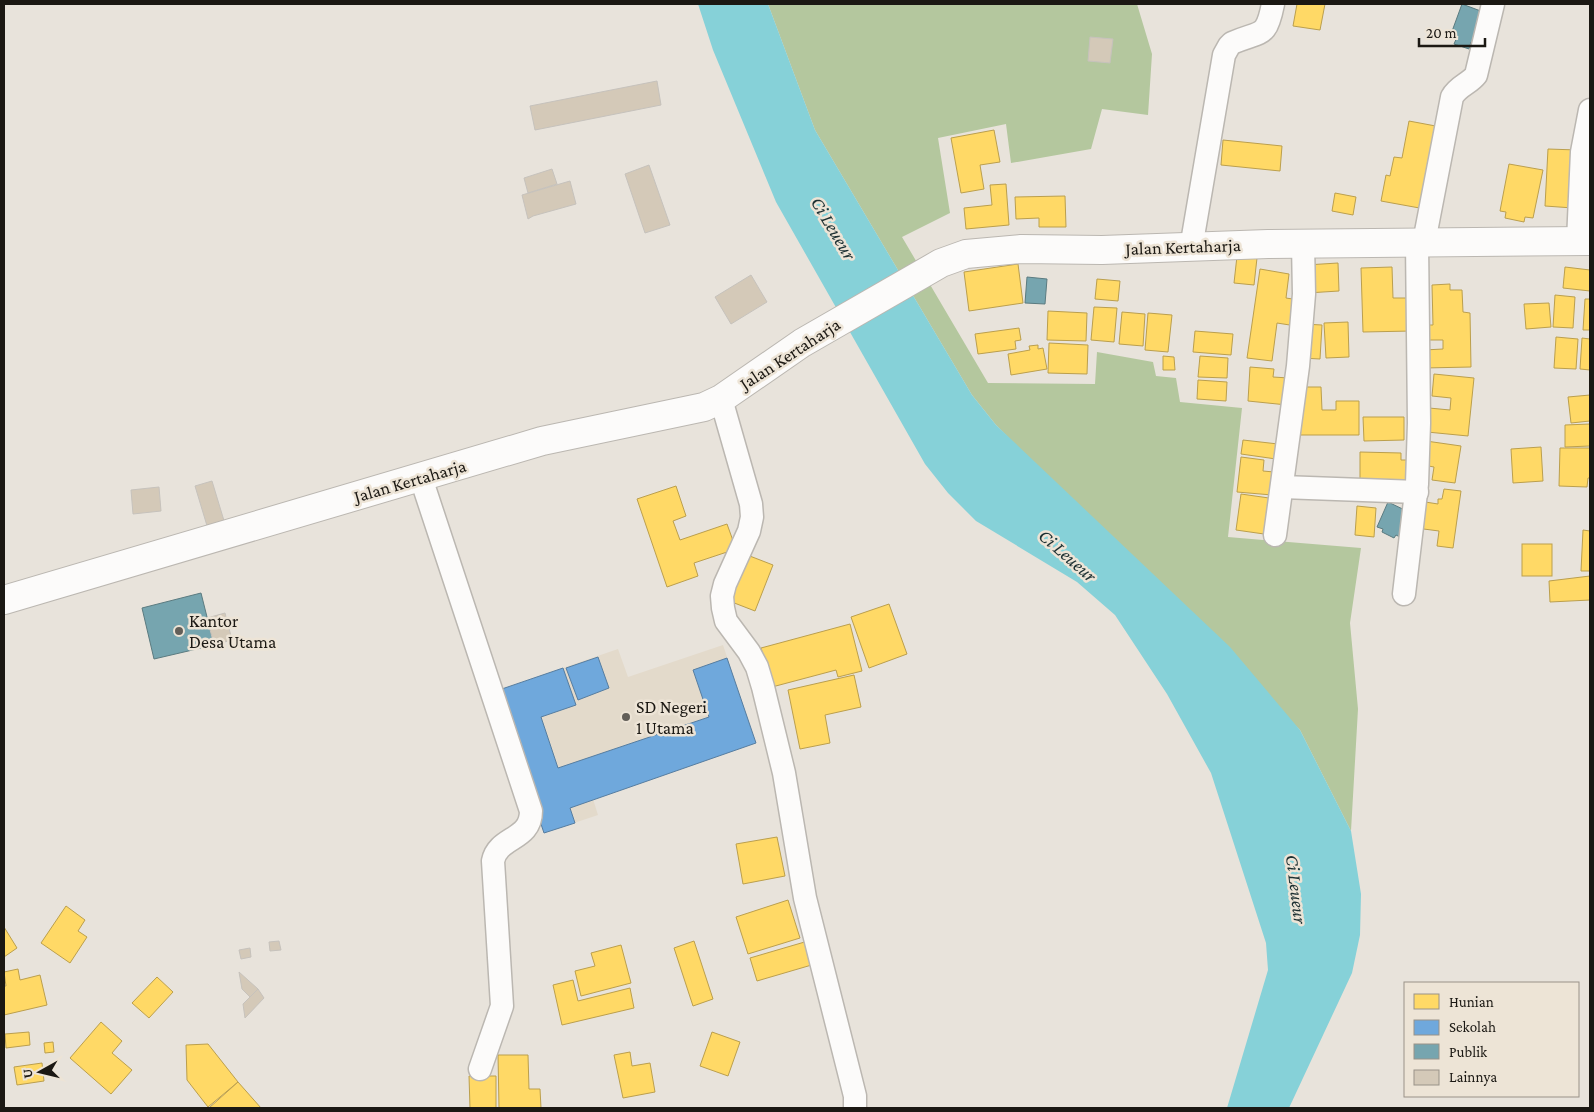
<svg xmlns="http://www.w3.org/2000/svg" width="1594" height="1112" font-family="'Crimson Pro',serif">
	<rect width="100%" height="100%" fill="#e8e3db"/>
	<path fill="#e3dacb" d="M 723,645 L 756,743 L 593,799 L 598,815 L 544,833 L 496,691 L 618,649 L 628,677 Z"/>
	<path fill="#b4c79e" d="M 768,4 L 1137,4 L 1152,54 L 1148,115 L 1102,109 L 1091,149 L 1011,163 L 1006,124 L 938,138 L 950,213 L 902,237 L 988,383 L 1095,384 L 1097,352 L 1153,362 L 1156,376 L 1176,378 L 1180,402 L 1242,408 L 1228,537 L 1361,548 L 1350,623 L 1358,709 L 1351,831 L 1300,730 L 996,425 L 972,395 L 815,130 Z"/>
	<path fill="#86d1d8" d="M 698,4 L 768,4 L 815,130 L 972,395 L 996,425 L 1230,647 L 1300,730 L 1351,831 L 1361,894 L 1360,935 L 1352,973 L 1289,1108 L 1227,1108 L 1268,970 L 1266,943 L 1211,773 L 1167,694 L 1115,615 L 1077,582 L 976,521 L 948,493 L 925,464 L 776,202 L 713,50 Z"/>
	<g fill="#ffd966" stroke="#bb9f4d">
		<path d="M 1297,4 L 1325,4 L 1320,30 L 1293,26 Z"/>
		<path d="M 1409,121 L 1441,127 L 1425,209 L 1381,201 L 1386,175 L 1390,176 L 1394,157 L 1402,158 Z"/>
		<path d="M 994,130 L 1000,162 L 980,165 L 984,189 L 961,193 L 951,138 Z"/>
		<path d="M 1223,140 L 1282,146 L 1280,171 L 1221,165 Z"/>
		<path d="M 1548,149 L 1577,150 L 1573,208 L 1545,206 Z"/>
		<path d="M 1509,164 L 1543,170 L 1533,218 L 1525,217 L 1524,222 L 1505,218 L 1506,212 L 1500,211 Z"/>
		<path d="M 1006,184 L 1009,225 L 966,229 L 964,208 L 992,205 L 990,185 Z"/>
		<path d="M 1335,193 L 1356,197 L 1353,215 L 1332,211 Z"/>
		<path d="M 1065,196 L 1066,227 L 1039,227 L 1039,218 L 1016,219 L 1015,197 Z"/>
		<path d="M 1237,256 L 1257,258 L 1254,285 L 1234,283 Z"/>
		<path d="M 1338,263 L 1339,291 L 1307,293 L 1306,265 Z"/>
		<path d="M 1018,264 L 1023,303 L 969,311 L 964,272 Z"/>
		<path d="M 1392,267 L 1393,298 L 1411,298 L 1412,331 L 1363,332 L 1361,268 Z"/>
		<path d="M 1565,267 L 1590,270 L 1590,291 L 1563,288 Z"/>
		<path d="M 1260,269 L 1289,274 L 1286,298 L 1299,300 L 1296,326 L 1277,323 L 1272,361 L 1247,358 Z"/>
		<path d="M 1097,279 L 1120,281 L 1118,301 L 1095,299 Z"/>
		<path d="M 1450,284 L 1450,290 L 1462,290 L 1463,312 L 1470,313 L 1471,367 L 1424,368 L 1424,350 L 1443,349 L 1443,340 L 1421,340 L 1421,325 L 1433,325 L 1432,285 Z"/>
		<path d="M 1555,295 L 1575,297 L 1573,328 L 1553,327 Z"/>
		<path d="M 1585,299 L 1590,299 L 1590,330 L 1583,330 Z"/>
		<path d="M 1549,303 L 1551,327 L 1526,329 L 1524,304 Z"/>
		<path d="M 1094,307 L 1117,308 L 1114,342 L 1091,340 Z"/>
		<path d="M 1048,311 L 1087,313 L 1086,341 L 1047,340 Z"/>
		<path d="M 1122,312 L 1145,314 L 1143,346 L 1119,344 Z"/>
		<path d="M 1148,313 L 1172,315 L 1168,352 L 1145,350 Z"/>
		<path d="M 1348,322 L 1349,357 L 1326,358 L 1324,323 Z"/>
		<path d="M 1303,324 L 1322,325 L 1320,359 L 1301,358 Z"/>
		<path d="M 1019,328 L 1021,340 L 1015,341 L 1016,349 L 978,354 L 975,334 Z"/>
		<path d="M 1195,331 L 1233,334 L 1231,355 L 1193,352 Z"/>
		<path d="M 1556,337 L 1578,339 L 1576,369 L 1554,368 Z"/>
		<path d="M 1582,338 L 1590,339 L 1590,370 L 1580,369 Z"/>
		<path d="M 1049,343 L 1088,345 L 1087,374 L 1048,373 Z"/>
		<path d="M 1038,345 L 1038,349 L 1043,348 L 1047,369 L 1011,375 L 1008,354 L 1030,350 L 1029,346 Z"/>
		<path d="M 1163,356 L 1174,357 L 1175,370 L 1163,370 Z"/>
		<path d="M 1200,356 L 1228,358 L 1227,378 L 1198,377 Z"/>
		<path d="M 1250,367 L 1274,369 L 1273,377 L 1289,378 L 1287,405 L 1248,401 Z"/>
		<path d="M 1434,374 L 1474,378 L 1468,436 L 1427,432 L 1429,408 L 1450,410 L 1451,398 L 1432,396 Z"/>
		<path d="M 1198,380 L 1227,382 L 1226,401 L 1197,399 Z"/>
		<path d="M 1299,387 L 1321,387 L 1322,410 L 1336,410 L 1336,401 L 1359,401 L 1359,435 L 1299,435 Z"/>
		<path d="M 1590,395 L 1590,421 L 1571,423 L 1568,397 Z"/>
		<path d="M 1363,417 L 1404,417 L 1404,440 L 1364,441 Z"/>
		<path d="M 1590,424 L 1590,446 L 1565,447 L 1565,425 Z"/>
		<path d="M 1243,440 L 1278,444 L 1276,459 L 1241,454 Z"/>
		<path d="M 1426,441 L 1461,446 L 1455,483 L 1432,480 L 1434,467 L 1423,465 Z"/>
		<path d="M 1541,447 L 1543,481 L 1513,483 L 1511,449 Z"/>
		<path d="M 1560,448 L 1590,448 L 1590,478 L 1588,478 L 1587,487 L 1559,486 Z"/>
		<path d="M 1360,452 L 1401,453 L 1401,460 L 1407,460 L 1407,487 L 1360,486 Z"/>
		<path d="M 1241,457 L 1264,460 L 1263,471 L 1274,472 L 1272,495 L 1237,492 Z"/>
		<path d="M 676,486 L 686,516 L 673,521 L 680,540 L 727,524 L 736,549 L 694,563 L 698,576 L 667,587 L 637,499 Z"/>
		<path d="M 1444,489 L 1461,491 L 1453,548 L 1437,546 L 1439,531 L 1416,528 L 1419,501 L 1438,504 L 1438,499 L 1442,499 Z"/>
		<path d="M 1241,494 L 1269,498 L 1264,534 L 1236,530 Z"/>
		<path d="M 1357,506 L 1376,508 L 1374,537 L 1355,535 Z"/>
		<path d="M 1583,530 L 1590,531 L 1590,571 L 1581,571 Z"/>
		<rect x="1522" y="544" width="30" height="32"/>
		<path d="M 742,553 L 773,565 L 755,611 L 724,599 Z"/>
		<path d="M 1590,576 L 1590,600 L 1550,602 L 1549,581 Z"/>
		<path d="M 889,604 L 907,654 L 869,668 L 851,617 Z"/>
		<path d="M 850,624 L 862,671 L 838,677 L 836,670 L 772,687 L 761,648 Z"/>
		<path d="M 854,675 L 861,707 L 825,715 L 830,743 L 800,749 L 788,690 Z"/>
		<path d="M 777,837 L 785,876 L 743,884 L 736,844 Z"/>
		<path d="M 788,900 L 800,938 L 748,954 L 736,917 Z"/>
		<path d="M 66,906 L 85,920 L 78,931 L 87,937 L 70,963 L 41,943 Z"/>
		<path d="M 4,927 L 17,948 L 4,957 Z"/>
		<path d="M 694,941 L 713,999 L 693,1006 L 674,948 Z"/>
		<path d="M 808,941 L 815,964 L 757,981 L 750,958 Z"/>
		<path d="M 621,945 L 631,983 L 581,996 L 575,971 L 595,966 L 591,953 Z"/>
		<path d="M 18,969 L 20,980 L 40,975 L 47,1005 L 4,1015 L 4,986 L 6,986 L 4,972 Z"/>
		<path d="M 157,977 L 173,992 L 149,1018 L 132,1003 Z"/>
		<path d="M 573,980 L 578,1001 L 630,988 L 634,1008 L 562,1025 L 553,985 Z"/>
		<path d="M 101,1022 L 122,1041 L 112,1053 L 132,1070 L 111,1094 L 70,1058 Z"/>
		<path d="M 29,1032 L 30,1045 L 6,1048 L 5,1034 Z"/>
		<path d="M 712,1032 L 740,1042 L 728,1076 L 700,1066 Z"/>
		<path d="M 53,1042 L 54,1052 L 45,1053 L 44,1043 Z"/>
		<path d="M 208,1044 L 238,1082 L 208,1107 L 187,1080 L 186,1045 Z"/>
		<path d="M 630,1052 L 632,1066 L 650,1063 L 655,1092 L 623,1098 L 614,1055 Z"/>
		<path d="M 498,1055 L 528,1055 L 529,1089 L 540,1089 L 541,1108 L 499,1108 Z"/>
		<path d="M 42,1063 L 44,1081 L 17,1085 L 14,1067 Z"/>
		<path d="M 469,1076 L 496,1076 L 496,1108 L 470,1108 Z"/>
		<path d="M 238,1082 L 261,1108 L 209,1108 Z"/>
	</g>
	<g fill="#6fa8dc" stroke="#567da0">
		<path d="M 598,657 L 609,688 L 578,700 L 566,668 Z"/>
		<path d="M 727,658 L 756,743 L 570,808 L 575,823 L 544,833 L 496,691 L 563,668 L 576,705 L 541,717 L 558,768 L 709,717 L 693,670 Z"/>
	</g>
	<g fill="#76a5af" stroke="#5b7b80">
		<path d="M 1462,4 L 1486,13 L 1475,44 L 1471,42 L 1469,49 L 1454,44 L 1457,37 L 1451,34 Z"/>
		<path d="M 1027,277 L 1047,279 L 1045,304 L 1025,303 Z"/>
		<path d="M 1388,502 L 1411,513 L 1400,537 L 1396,535 L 1394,538 L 1382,532 L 1383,529 L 1377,527 Z"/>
		<path d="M 201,593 L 214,645 L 154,659 L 142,608 Z"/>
	</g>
	<g fill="#d4c9b8" stroke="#c6c2bc">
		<path d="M 1090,37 L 1113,39 L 1110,63 L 1088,61 Z"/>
		<path d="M 657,81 L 661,105 L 535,130 L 530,106 Z"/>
		<path d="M 649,165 L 670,225 L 645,233 L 625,174 Z"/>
		<path d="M 552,169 L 557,184 L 528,193 L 524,178 Z"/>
		<path d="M 570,181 L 576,204 L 533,216 L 528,219 L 522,195 Z"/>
		<path d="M 751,275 L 767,302 L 731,324 L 715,297 Z"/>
		<path d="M 212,481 L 225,524 L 208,529 L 195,486 Z"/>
		<path d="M 159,487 L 161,511 L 133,514 L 131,490 Z"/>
		<path d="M 225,613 L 232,640 L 214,645 L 207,618 Z"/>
		<path d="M 279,941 L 281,950 L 270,951 L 269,942 Z"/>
		<path d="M 250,948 L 251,957 L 241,959 L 239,950 Z"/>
		<path d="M 239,972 L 258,989 L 250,997 L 242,989 Z"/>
		<path d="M 258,989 L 264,998 L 245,1018 L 243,1004 Z"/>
	</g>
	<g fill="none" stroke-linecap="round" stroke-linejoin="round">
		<g stroke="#bbb7b1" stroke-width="25">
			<g id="minor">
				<path d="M 1578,241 L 1582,152 L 1590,110"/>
				<path d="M 1424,242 L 1452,97 C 1458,86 1469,84 1476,75 L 1493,4"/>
				<path d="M 1191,248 L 1224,55 L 1229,46 L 1232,43 C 1262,30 1266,39 1273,4"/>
				<path d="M 721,399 L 751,504 L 752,517 L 749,531 L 725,584 L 722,596 L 723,608 L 726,621 L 749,652 L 757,667 L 763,687 L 784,773 L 805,898 L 855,1096 L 855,1108"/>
				<path d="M 421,478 L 531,811 C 531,841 498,836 493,861 L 502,1006 L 480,1069"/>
				<path d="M 1282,487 L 1417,492"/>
				<path d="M 1275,535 L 1298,366 L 1304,294 L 1303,244"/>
				<path d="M 1404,594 L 1417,484 L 1419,423 L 1417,242"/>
			</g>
		</g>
		<g stroke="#bbb7b1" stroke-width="30">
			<path id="tertiary" d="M 4,600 L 542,441 L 704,407 L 721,399 L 802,343 L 941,263 L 966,254 L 1021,249 L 1102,250 L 1268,244 L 1590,241"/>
		</g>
		<use href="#minor" stroke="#fcfbfa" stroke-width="22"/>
		<use href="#tertiary" stroke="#fcfbfa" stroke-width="28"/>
	</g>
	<g fill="#635f59" stroke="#ede4d6" stroke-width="2">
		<circle cx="179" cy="631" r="5"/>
		<circle cx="626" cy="717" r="5"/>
	</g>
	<g text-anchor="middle" stroke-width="5" stroke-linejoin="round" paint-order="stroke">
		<g font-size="18" fill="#1b1813" stroke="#ede4d6">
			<text transform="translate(1183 247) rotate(-2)" y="6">Jalan Kertaharja</text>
			<text transform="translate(790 354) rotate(-33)" y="6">Jalan Kertaharja</text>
			<text transform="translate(410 481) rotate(-16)" y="6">Jalan Kertaharja</text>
		</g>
		<g font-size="18" fill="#1b1813" stroke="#ede4d6" text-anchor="start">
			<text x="189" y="627">Kantor<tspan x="189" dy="21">Desa Utama</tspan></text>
			<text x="636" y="713">SD Negeri<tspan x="636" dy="21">1 Utama</tspan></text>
		</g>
		<g font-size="19" font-style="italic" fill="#1c3032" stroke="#ede4d6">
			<text transform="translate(834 228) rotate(59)" y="7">Ci Leueur</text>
			<text transform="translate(1068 555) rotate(41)" y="7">Ci Leueur</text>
			<text transform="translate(1297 889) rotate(83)" y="7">Ci Leueur</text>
		</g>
	</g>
	<rect width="1594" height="1112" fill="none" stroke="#1b1813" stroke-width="10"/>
	<rect x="1404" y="982" width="175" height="115" fill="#ede4d6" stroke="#999288"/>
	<rect x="1414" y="994" width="25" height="15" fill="#ffd966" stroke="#999288"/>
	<text x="1449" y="1007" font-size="15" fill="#1b1813">Hunian</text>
	<rect x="1414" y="1020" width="25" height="15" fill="#6fa8dc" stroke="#999288"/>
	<text x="1449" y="1032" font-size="15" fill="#1b1813">Sekolah</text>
	<rect x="1414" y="1044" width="25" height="15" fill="#76a5af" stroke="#999288"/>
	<text x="1449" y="1057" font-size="15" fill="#1b1813">Publik</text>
	<rect x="1414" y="1070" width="25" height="15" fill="#d4c9b8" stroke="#999288"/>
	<text x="1449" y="1082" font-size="15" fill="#1b1813">Lainnya</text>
	<g transform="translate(40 1072) rotate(262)" stroke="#ede4d6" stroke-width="4" paint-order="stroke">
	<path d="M0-4L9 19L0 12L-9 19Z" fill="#1b1813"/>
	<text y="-8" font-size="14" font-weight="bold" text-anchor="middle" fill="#1b1813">U</text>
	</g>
	<path d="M1419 38v8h66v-8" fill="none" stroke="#1b1813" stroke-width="2.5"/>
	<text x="1426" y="38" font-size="15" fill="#1b1813" stroke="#ede4d6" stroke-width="4" paint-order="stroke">20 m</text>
</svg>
